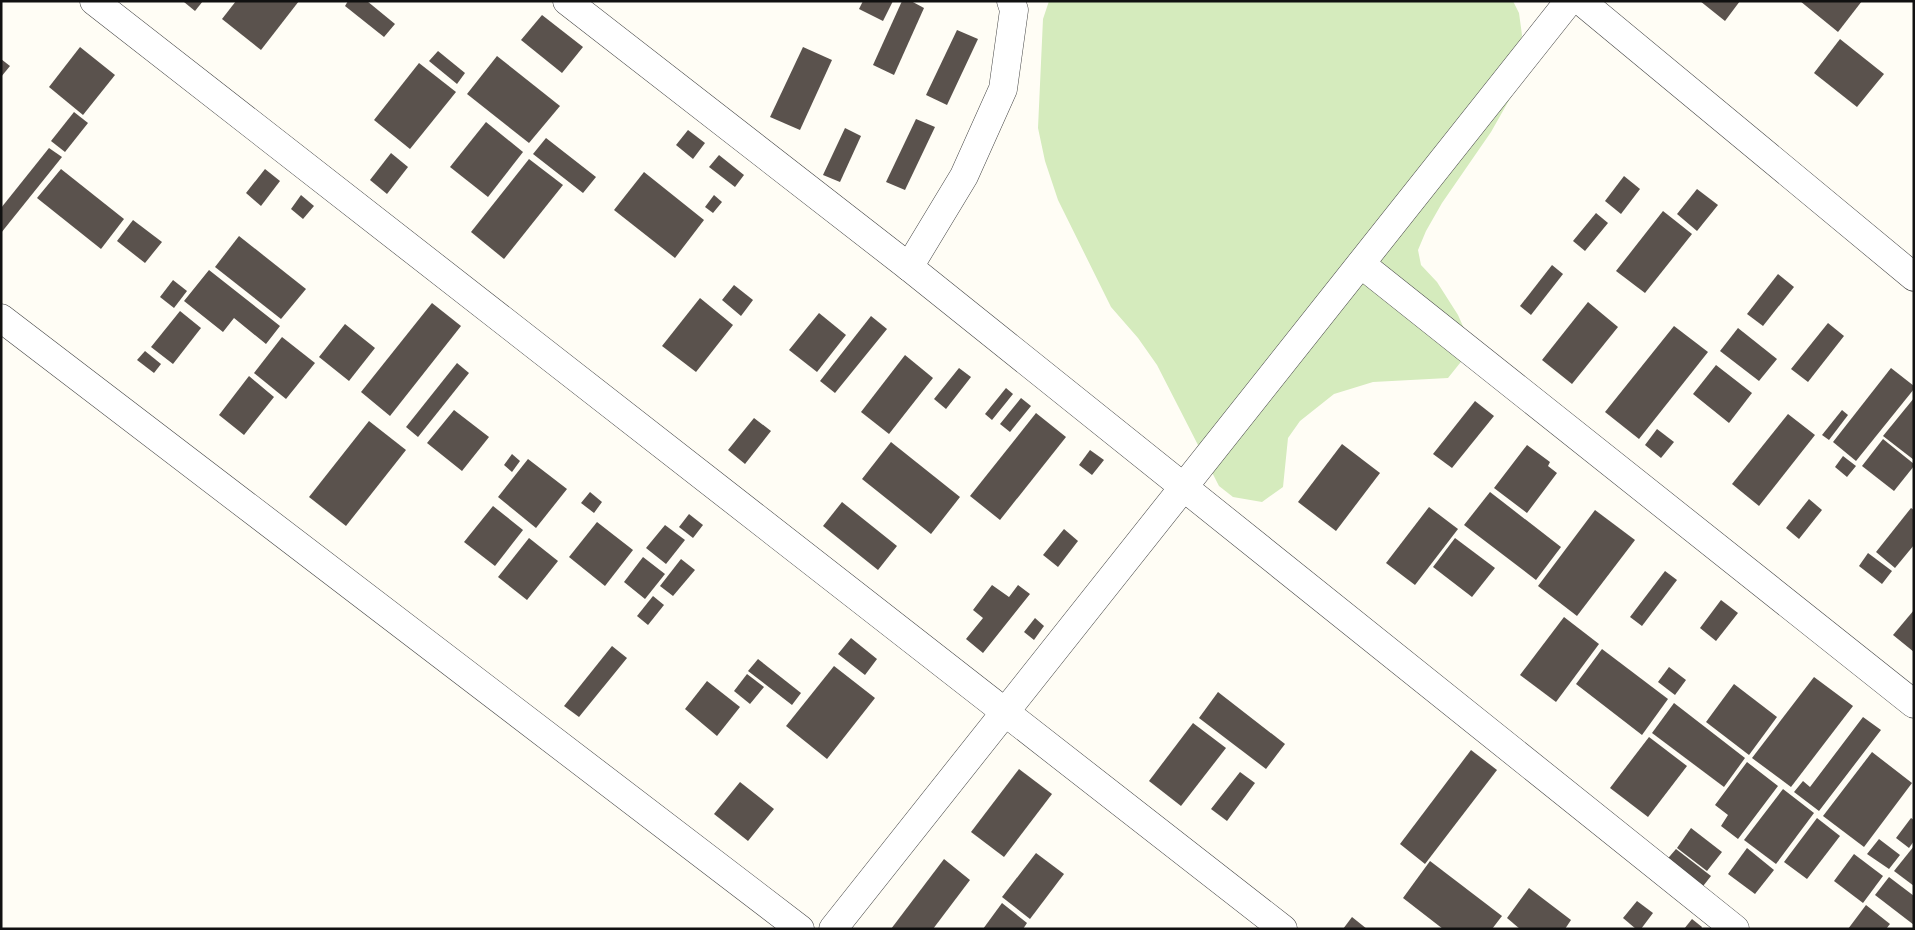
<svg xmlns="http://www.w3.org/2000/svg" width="1915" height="930" font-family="'Libre Baskerville',serif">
	<rect width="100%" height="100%" fill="#fffdf5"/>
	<path fill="#d5ebbd" d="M 1049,1 L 1513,1 L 1519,13 L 1522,35 L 1512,95 L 1491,132 L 1442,203 L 1426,231 L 1418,250 L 1421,265 L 1437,282 L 1458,315 L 1466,333 L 1464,358 L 1448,378 L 1373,382 L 1334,394 L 1300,421 L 1288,438 L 1283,487 L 1262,502 L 1233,497 L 1219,486 L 1157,365 L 1138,338 L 1111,307 L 1058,200 L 1045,161 L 1038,128 L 1043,19 Z"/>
	<g fill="#5a524d">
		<path d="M 185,1 L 203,1 L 195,11 L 184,2 Z"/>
		<path d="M 236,1 L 299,1 L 261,50 L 222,19 Z"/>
		<path d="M 348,1 L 367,1 L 395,24 L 384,37 L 345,6 Z"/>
		<path d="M 863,1 L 893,1 L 883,21 L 859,9 Z"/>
		<path d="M 902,1 L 911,1 L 924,8 L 894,75 L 873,65 Z"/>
		<path d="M 1700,1 L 1740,1 L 1725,21 Z"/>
		<path d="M 1800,1 L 1862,1 L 1838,32 Z"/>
		<path d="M 542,15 L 583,47 L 562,73 L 521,40 Z"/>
		<path d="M 957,30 L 978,39 L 947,105 L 926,95 Z"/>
		<path d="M 1840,39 L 1884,74 L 1857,107 L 1814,73 Z"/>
		<path d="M 80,47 L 115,75 L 83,115 L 49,87 Z"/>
		<path d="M 803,47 L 832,60 L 800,130 L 770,117 Z"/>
		<path d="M 438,51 L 465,73 L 457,84 L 429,61 Z"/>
		<path d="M 497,56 L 560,106 L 529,143 L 467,94 Z"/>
		<path d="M 1,59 L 10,66 L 1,77 Z"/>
		<path d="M 419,63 L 456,92 L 410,149 L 374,120 Z"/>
		<path d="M 74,112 L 88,123 L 65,152 L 51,141 Z"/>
		<path d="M 916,119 L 935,127 L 905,190 L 886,182 Z"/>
		<path d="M 486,122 L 523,152 L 488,197 L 450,167 Z"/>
		<path d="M 845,128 L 861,136 L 840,182 L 823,175 Z"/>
		<path d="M 688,130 L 705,143 L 693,159 L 676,145 Z"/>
		<path d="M 546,138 L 596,177 L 583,193 L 533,154 Z"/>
		<path d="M 49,148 L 62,157 L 1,233 L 1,208 Z"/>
		<path d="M 391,153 L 408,167 L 387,194 L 370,180 Z"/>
		<path d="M 719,155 L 744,175 L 735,187 L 709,167 Z"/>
		<path d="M 529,159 L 563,185 L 504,259 L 471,232 Z"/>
		<path d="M 61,169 L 124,219 L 101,249 L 37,198 Z"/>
		<path d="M 265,169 L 280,181 L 261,206 L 246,193 Z"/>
		<path d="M 644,172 L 704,220 L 675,258 L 614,210 Z"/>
		<path d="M 1624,176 L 1640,189 L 1621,214 L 1605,201 Z"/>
		<path d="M 1697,189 L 1718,205 L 1697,231 L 1677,214 Z"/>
		<path d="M 301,195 L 314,206 L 303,219 L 291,209 Z"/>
		<path d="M 714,195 L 722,202 L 713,213 L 705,207 Z"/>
		<path d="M 1663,211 L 1692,234 L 1645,293 L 1616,271 Z"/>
		<path d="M 1596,213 L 1608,223 L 1585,251 L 1573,241 Z"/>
		<path d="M 133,220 L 162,242 L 145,263 L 117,241 Z"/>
		<path d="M 239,236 L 306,289 L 281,319 L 215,267 Z"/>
		<path d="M 1552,265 L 1563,274 L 1531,315 L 1520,306 Z"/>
		<path d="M 209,270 L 280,326 L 266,344 L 234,318 L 223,332 L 184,301 Z"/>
		<path d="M 1778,274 L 1794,287 L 1763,326 L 1747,314 Z"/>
		<path d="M 173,280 L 187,291 L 174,308 L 160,297 Z"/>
		<path d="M 734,285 L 753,300 L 741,316 L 722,300 Z"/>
		<path d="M 700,298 L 733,325 L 696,372 L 662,346 Z"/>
		<path d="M 1588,302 L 1618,327 L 1572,384 L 1542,360 Z"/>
		<path d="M 432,303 L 461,326 L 390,416 L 361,392 Z"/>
		<path d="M 180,311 L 201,328 L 173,364 L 151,347 Z"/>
		<path d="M 819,313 L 846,335 L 817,372 L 789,350 Z"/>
		<path d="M 871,316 L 887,329 L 835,393 L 820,381 Z"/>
		<path d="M 1828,323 L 1844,336 L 1808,382 L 1791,369 Z"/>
		<path d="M 345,324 L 375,348 L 349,381 L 319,357 Z"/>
		<path d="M 1674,326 L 1708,352 L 1639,439 L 1605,412 Z"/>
		<path d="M 1738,328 L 1777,359 L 1759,381 L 1720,351 Z"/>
		<path d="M 282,337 L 315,363 L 286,399 L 254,373 Z"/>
		<path d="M 145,351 L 161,364 L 154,373 L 137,360 Z"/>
		<path d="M 905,355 L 933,378 L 889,434 L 861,412 Z"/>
		<path d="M 457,363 L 469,373 L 418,437 L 406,427 Z"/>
		<path d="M 1716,365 L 1752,393 L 1729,423 L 1693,394 Z"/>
		<path d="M 959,368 L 971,377 L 946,409 L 934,399 Z"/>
		<path d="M 1891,368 L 1914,386 L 1914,389 L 1856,461 L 1833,442 Z"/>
		<path d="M 249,376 L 274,397 L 244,435 L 219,415 Z"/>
		<path d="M 1006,388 L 1013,394 L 992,420 L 985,414 Z"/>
		<path d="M 1021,398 L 1031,406 L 1010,432 L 1000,424 Z"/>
		<path d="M 1914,398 L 1914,460 L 1883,436 Z"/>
		<path d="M 1475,401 L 1494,416 L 1452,468 L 1433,454 Z"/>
		<path d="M 454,410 L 489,437 L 462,471 L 427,443 Z"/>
		<path d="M 1842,410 L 1848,415 L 1829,440 L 1822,435 Z"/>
		<path d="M 1036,413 L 1066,437 L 1000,520 L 970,496 Z"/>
		<path d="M 1788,414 L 1815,435 L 1759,506 L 1732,484 Z"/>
		<path d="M 754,418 L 771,431 L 745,464 L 728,450 Z"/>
		<path d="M 369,421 L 406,450 L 346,526 L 309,497 Z"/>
		<path d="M 1657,429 L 1674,442 L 1661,458 L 1645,445 Z"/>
		<path d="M 1883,439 L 1914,464 L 1914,466 L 1894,491 L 1862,466 Z"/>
		<path d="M 891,442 L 960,497 L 931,534 L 862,479 Z"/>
		<path d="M 1342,444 L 1380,473 L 1336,531 L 1298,502 Z"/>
		<path d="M 1527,445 L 1550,462 L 1548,466 L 1557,473 L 1527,513 L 1494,488 Z"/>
		<path d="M 1090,450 L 1104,460 L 1092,475 L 1079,465 Z"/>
		<path d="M 512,454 L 520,461 L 512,472 L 504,465 Z"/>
		<path d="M 1843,456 L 1856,466 L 1847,477 L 1835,467 Z"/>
		<path d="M 528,459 L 567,489 L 536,528 L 498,497 Z"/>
		<path d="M 590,492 L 602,502 L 594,513 L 581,503 Z"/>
		<path d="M 1490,492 L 1561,547 L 1536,580 L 1464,525 Z"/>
		<path d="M 1809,499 L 1822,510 L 1799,539 L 1786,528 Z"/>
		<path d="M 842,502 L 897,546 L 878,570 L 823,526 Z"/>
		<path d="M 493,506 L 523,530 L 495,566 L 464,542 Z"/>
		<path d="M 1429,507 L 1458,529 L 1415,585 L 1386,563 Z"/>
		<path d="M 1911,508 L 1914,510 L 1914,545 L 1895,568 L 1876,552 Z"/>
		<path d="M 1595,510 L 1635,540 L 1577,616 L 1538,586 Z"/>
		<path d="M 689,514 L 703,525 L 693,538 L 679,527 Z"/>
		<path d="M 597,522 L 633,550 L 605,586 L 569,557 Z"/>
		<path d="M 665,525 L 685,540 L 666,564 L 646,548 Z"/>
		<path d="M 1064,529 L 1078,541 L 1058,567 L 1043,555 Z"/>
		<path d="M 529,538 L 558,561 L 527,600 L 498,577 Z"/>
		<path d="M 1455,538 L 1495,568 L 1472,597 L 1433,567 Z"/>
		<path d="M 1868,553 L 1892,571 L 1882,584 L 1859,566 Z"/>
		<path d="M 643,557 L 665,574 L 645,599 L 624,582 Z"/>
		<path d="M 681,559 L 695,570 L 673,596 L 660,586 Z"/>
		<path d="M 1665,571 L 1677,580 L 1642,626 L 1630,617 Z"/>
		<path d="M 992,585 L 1009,597 L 1018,585 L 1030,594 L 983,653 L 966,639 L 983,618 L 973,610 Z"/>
		<path d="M 653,596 L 664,605 L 648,625 L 637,616 Z"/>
		<path d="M 1721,600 L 1738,613 L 1716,641 L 1700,628 Z"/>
		<path d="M 1914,610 L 1914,652 L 1893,635 Z"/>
		<path d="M 1564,617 L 1599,644 L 1556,702 L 1520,675 Z"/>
		<path d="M 1035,618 L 1044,626 L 1034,640 L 1024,632 Z"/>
		<path d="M 851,638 L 877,659 L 865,675 L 838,654 Z"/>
		<path d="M 612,646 L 627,658 L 579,717 L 564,706 Z"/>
		<path d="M 1602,649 L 1668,699 L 1642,735 L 1576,684 Z"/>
		<path d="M 758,659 L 801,693 L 792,705 L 748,671 Z"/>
		<path d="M 834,666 L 875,698 L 827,759 L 786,726 Z"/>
		<path d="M 1669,667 L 1686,680 L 1675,695 L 1658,682 Z"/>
		<path d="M 747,674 L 764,687 L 750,704 L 734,691 Z"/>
		<path d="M 1814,677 L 1853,706 L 1791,787 L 1752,758 Z"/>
		<path d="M 707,681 L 740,707 L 717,736 L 685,709 Z"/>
		<path d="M 1734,684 L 1777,717 L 1749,755 L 1706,722 Z"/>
		<path d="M 1218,692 L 1285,744 L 1266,769 L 1199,718 Z"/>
		<path d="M 1674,703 L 1745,758 L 1724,787 L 1652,733 Z"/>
		<path d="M 1863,717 L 1881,730 L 1819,811 L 1794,792 L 1803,781 L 1810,787 Z"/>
		<path d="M 1193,723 L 1226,748 L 1181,806 L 1149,781 Z"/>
		<path d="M 1649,737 L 1687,766 L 1648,817 L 1610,788 Z"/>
		<path d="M 1471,750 L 1497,770 L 1425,864 L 1400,844 Z"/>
		<path d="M 1872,752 L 1912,783 L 1864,847 L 1823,816 Z"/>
		<path d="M 1747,762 L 1778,786 L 1738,839 L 1721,826 L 1728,815 L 1715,805 Z"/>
		<path d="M 1019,769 L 1052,794 L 1004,857 L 971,832 Z"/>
		<path d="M 1240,772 L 1255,783 L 1227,821 L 1211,809 Z"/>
		<path d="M 740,782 L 774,809 L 748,841 L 714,814 Z"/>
		<path d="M 1783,789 L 1814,813 L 1776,864 L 1744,840 Z"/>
		<path d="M 1817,818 L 1840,836 L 1807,879 L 1784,862 Z"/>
		<path d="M 1911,818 L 1914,820 L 1914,841 L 1909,848 L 1896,838 Z"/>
		<path d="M 1691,828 L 1722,852 L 1707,871 L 1677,848 Z"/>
		<path d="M 1879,839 L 1900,855 L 1889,869 L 1867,854 Z"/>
		<path d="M 1914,846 L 1914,886 L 1894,871 Z"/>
		<path d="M 1747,848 L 1774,870 L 1755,894 L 1728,874 Z"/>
		<path d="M 1676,849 L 1711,876 L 1700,890 L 1664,863 Z"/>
		<path d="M 1036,853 L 1064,874 L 1030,919 L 1002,897 Z"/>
		<path d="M 1854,854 L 1883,876 L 1863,903 L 1834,881 Z"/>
		<path d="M 944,859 L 970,880 L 933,929 L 891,929 Z"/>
		<path d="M 1430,861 L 1502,916 L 1492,929 L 1443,929 L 1403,898 Z"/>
		<path d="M 1889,877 L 1914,896 L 1914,925 L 1875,895 Z"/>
		<path d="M 1529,888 L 1571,920 L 1565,929 L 1520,929 L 1507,918 Z"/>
		<path d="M 1637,901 L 1653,913 L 1641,929 L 1636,929 L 1623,918 Z"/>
		<path d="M 1002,903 L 1027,923 L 1023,929 L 983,929 Z"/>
		<path d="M 1866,905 L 1890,924 L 1886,929 L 1848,929 Z"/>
		<path d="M 1352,917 L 1367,929 L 1343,929 Z"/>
		<path d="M 1692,919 L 1702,927 L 1701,929 L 1684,929 Z"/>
	</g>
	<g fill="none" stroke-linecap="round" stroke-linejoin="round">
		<g stroke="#444" stroke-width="29">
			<g id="street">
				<path d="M 94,1 L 1283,929"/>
				<path d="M 567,1 L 909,267 L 1735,929"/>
				<path d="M 1581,1 L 1914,277"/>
				<path d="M 1361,264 L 1914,704"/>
				<path d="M 909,267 L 964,176 L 1003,89 L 1014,10 L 1011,1"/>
				<path d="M 1,318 L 800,929"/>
				<path d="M 833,929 L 1569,1"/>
			</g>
		</g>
		<use href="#street" stroke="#fff" stroke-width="28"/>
	</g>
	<rect width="1915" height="930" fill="none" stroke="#111111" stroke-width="5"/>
</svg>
